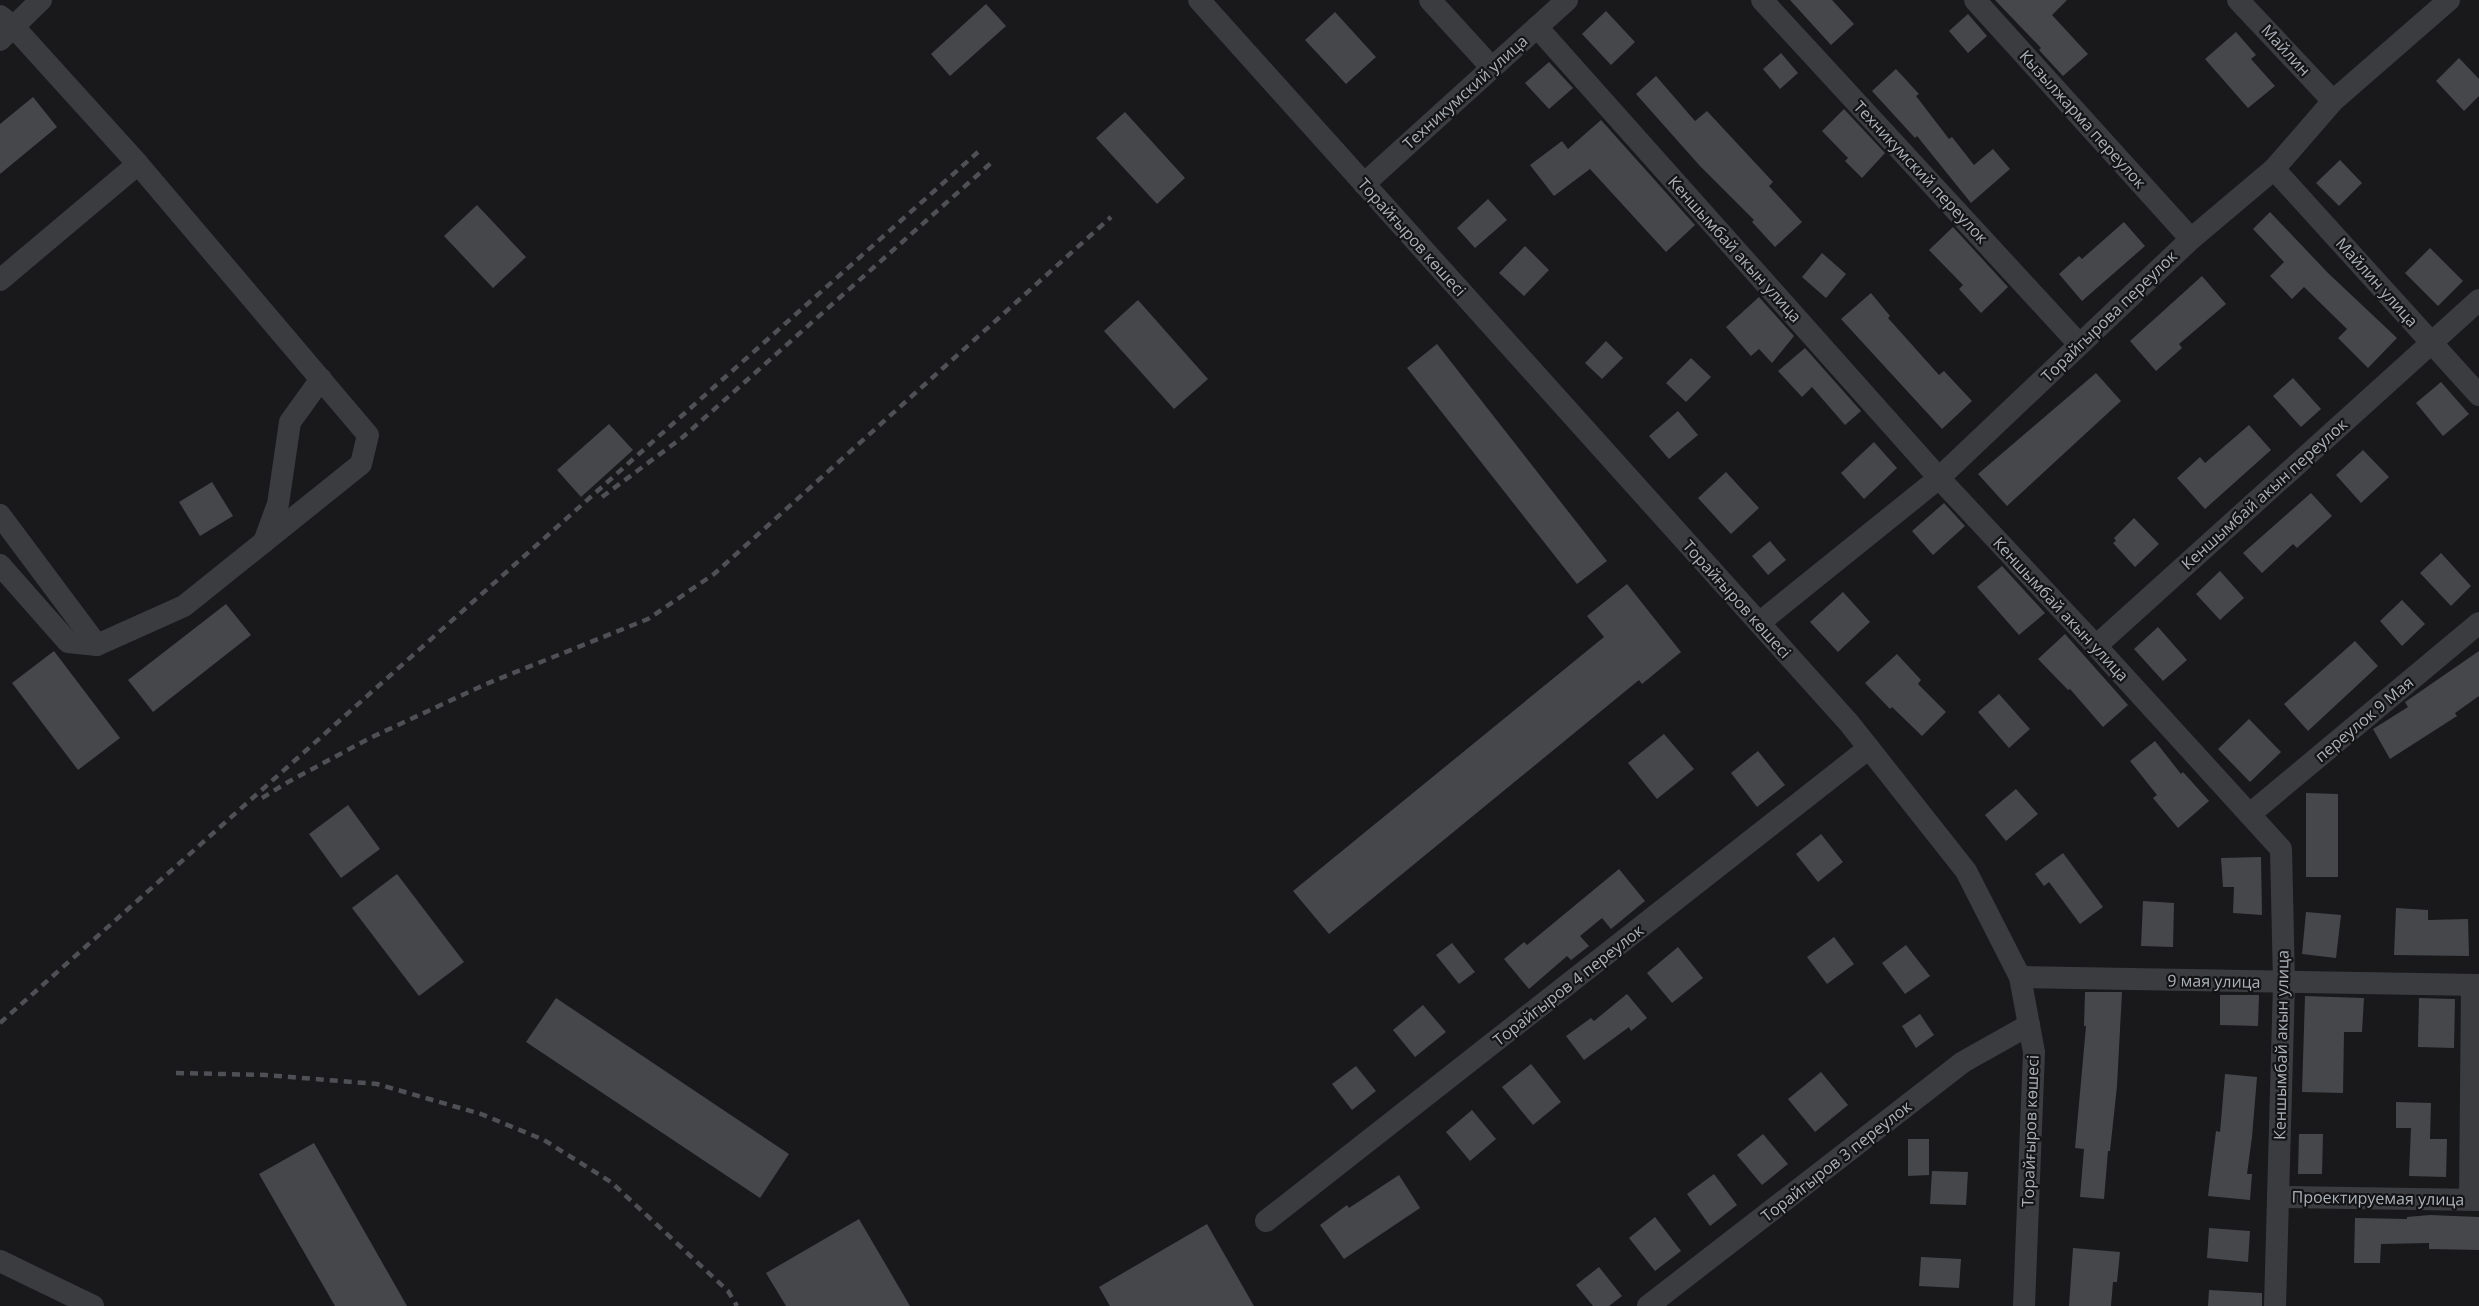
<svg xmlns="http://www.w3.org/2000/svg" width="2479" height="1306" font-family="'Open Sans',sans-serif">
	<rect width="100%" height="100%" fill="#19191b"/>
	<g fill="#46474b">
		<path d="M 1790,0 L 1832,0 L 1854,24 L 1831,45 Z"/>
		<path d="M 1995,0 L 2067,0 L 2052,15 L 2088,54 L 2063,76 L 2039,50 L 2041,48 Z"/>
		<path d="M 986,4 L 1006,26 L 950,76 L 931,54 Z"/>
		<path d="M 1606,11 L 1635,42 L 1611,65 L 1582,34 Z"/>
		<path d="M 1335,12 L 1376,57 L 1346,84 L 1305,40 Z"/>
		<path d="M 1968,14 L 1987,36 L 1968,53 L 1949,31 Z"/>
		<path d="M 2236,32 L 2256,55 L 2251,59 L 2275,86 L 2248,108 L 2205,59 Z"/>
		<path d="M 1781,53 L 1798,73 L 1780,89 L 1763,69 Z"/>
		<path d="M 2459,58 L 2479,79 L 2479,96 L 2464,111 L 2436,81 Z"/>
		<path d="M 1549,62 L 1573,88 L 1549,109 L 1525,83 Z"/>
		<path d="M 1896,69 L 1919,94 L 1916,96 L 1949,139 L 1952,137 L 1974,165 L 1993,149 L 2010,169 L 1971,203 L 1917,136 L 1915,138 L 1872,91 Z"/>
		<path d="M 1656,76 L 1695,121 L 1707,111 L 1773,182 L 1769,186 L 1802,222 L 1775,247 L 1752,222 L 1754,220 L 1700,166 L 1636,94 Z"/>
		<path d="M 33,97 L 57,127 L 0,174 L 0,124 Z"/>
		<path d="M 1844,109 L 1885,153 L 1862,178 L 1845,161 L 1848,158 L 1822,131 Z"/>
		<path d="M 1125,112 L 1185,178 L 1157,204 L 1096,138 Z"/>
		<path d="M 1601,120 L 1695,225 L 1666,252 L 1590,169 L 1554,196 L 1530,165 L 1562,141 L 1568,149 Z"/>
		<path d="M 2340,160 L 2362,183 L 2339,206 L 2316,183 Z"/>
		<path d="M 1488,199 L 1507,220 L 1475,248 L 1457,228 Z"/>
		<path d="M 477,205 L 526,257 L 493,288 L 444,236 Z"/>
		<path d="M 2270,212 L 2328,273 L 2397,338 L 2368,368 L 2338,338 L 2347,329 L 2304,287 L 2292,299 L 2270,276 L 2284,262 L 2253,229 Z"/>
		<path d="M 2124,222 L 2145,246 L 2082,301 L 2059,274 L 2079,256 L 2082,259 Z"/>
		<path d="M 1953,227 L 2008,287 L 1981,313 L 1959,289 L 1963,285 L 1929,250 Z"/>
		<path d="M 1525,246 L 1549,270 L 1524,296 L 1499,273 Z"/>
		<path d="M 2430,248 L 2463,281 L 2438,306 L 2405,273 Z"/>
		<path d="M 1822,253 L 1846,274 L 1826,298 L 1802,277 Z"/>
		<path d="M 2202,276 L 2226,304 L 2179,344 L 2182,348 L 2156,371 L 2130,341 Z"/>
		<path d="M 1871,293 L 1890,316 L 1888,318 L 1939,375 L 1944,371 L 1972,401 L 1942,429 L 1841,319 Z"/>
		<path d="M 1759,297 L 1794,336 L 1772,363 L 1759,349 L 1751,356 L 1726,327 Z"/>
		<path d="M 1138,300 L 1208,379 L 1174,409 L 1104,331 Z"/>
		<path d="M 1606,341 L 1623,358 L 1602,379 L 1585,363 Z"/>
		<path d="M 1437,344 L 1607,561 L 1577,584 L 1407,368 Z"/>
		<path d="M 1805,348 L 1861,411 L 1845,425 L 1812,387 L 1802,397 L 1778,371 Z"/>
		<path d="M 1691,358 L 1711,377 L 1686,402 L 1666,383 Z"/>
		<path d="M 2096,373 L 2121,401 L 2007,506 L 1978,474 Z"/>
		<path d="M 2293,378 L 2321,409 L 2301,427 L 2273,396 Z"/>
		<path d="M 2441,382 L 2469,414 L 2443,436 L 2416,403 Z"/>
		<path d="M 1678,411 L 1698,435 L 1669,459 L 1649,436 Z"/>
		<path d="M 609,424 L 633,450 L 581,497 L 557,470 Z"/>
		<path d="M 2249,425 L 2271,450 L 2205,509 L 2177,478 L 2200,457 L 2205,463 Z"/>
		<path d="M 1874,442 L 1897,468 L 1864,499 L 1841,473 Z"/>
		<path d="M 2363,450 L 2389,477 L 2361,503 L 2336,475 Z"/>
		<path d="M 1726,472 L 1759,508 L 1731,534 L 1698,498 Z"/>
		<path d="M 212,482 L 233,516 L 200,536 L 179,502 Z"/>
		<path d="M 2311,493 L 2332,516 L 2297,548 L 2293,544 L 2262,573 L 2243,553 Z"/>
		<path d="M 1944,503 L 1965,526 L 1933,555 L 1912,531 Z"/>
		<path d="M 2134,518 L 2159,544 L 2135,567 L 2113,543 L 2116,541 L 2114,538 Z"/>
		<path d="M 1770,541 L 1786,560 L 1768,575 L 1752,556 Z"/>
		<path d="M 2441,553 L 2471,586 L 2451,606 L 2420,573 Z"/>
		<path d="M 2002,566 L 2045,613 L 2019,635 L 1977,587 Z"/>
		<path d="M 2220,571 L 2244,598 L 2220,620 L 2196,594 Z"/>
		<path d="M 1627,584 L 1681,652 L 1642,684 L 1639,680 L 1329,934 L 1293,891 L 1604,637 L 1587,616 Z"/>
		<path d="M 1843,592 L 1870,622 L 1838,652 L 1810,622 Z"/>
		<path d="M 2402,600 L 2425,624 L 2402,646 L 2380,621 Z"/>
		<path d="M 226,604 L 251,635 L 153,712 L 128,680 Z"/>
		<path d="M 2158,627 L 2187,660 L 2163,681 L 2134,649 Z"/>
		<path d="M 2065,634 L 2128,705 L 2103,727 L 2070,689 L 2068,690 L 2038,659 Z"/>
		<path d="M 2355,641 L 2378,666 L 2308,731 L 2284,704 Z"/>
		<path d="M 54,651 L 120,738 L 78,770 L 12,683 Z"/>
		<path d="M 2479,651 L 2479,696 L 2455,713 L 2457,716 L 2390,759 L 2373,729 L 2408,707 L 2405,702 L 2408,700 Z"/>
		<path d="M 1897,654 L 1921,680 L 1918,684 L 1946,712 L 1922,736 L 1892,707 L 1890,709 L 1865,683 Z"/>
		<path d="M 1999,694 L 2030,729 L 2009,748 L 1978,712 Z"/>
		<path d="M 2249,719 L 2281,752 L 2250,782 L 2218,749 Z"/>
		<path d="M 1664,734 L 1694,769 L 1657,799 L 1628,763 Z"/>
		<path d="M 2155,741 L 2181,774 L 2183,772 L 2209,801 L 2178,828 L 2153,798 L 2157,795 L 2130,761 Z"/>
		<path d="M 1758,751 L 1785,785 L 1757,807 L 1731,773 Z"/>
		<path d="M 2016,789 L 2038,814 L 2006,841 L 1985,815 Z"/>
		<path d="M 2306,793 L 2338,794 L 2338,877 L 2306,877 Z"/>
		<path d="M 348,805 L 380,849 L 341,878 L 309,834 Z"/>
		<path d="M 1821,834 L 1843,862 L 1818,882 L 1796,854 Z"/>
		<path d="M 2063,853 L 2103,907 L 2080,924 L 2049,882 L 2044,886 L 2035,874 Z"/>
		<path d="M 2261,857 L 2262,915 L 2233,913 L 2234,887 L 2223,887 L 2221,858 Z"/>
		<path d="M 1619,869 L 1645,901 L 1611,929 L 1602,918 L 1580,936 L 1589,946 L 1571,960 L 1567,956 L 1529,989 L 1504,959 L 1524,942 L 1527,945 Z"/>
		<path d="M 397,874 L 464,962 L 419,996 L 352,908 Z"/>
		<path d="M 2143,901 L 2174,903 L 2173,947 L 2141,946 Z"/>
		<path d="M 2396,908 L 2428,910 L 2428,920 L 2468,919 L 2469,956 L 2394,955 Z"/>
		<path d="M 2306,912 L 2341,915 L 2336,958 L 2302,954 Z"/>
		<path d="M 1834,937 L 1854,964 L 1827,984 L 1807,957 Z"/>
		<path d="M 1452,943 L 1475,972 L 1459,984 L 1436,955 Z"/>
		<path d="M 1906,945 L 1930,976 L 1905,994 L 1882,963 Z"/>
		<path d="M 1678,947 L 1703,978 L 1672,1003 L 1647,973 Z"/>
		<path d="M 2085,992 L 2122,992 L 2117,1086 L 2110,1151 L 2108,1151 L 2104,1199 L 2080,1197 L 2084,1149 L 2075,1148 L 2086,1026 L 2084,1026 Z"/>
		<path d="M 1627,994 L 1647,1018 L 1631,1031 L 1629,1027 L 1584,1060 L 1566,1036 L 1591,1018 L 1594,1021 Z"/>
		<path d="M 2220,995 L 2259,995 L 2258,1026 L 2220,1025 Z"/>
		<path d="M 2305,996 L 2364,998 L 2362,1032 L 2344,1032 L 2343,1093 L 2302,1092 Z"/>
		<path d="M 556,998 L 789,1154 L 760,1198 L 526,1042 Z"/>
		<path d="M 2419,998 L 2455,999 L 2454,1048 L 2418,1047 Z"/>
		<path d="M 1423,1005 L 1446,1032 L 1415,1057 L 1393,1030 Z"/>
		<path d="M 1920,1014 L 1934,1035 L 1916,1048 L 1902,1026 Z"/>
		<path d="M 1531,1064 L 1561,1102 L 1533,1125 L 1502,1087 Z"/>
		<path d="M 1356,1066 L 1376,1091 L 1352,1110 L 1332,1084 Z"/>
		<path d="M 1821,1072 L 1848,1105 L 1815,1132 L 1788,1099 Z"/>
		<path d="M 2225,1074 L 2257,1077 L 2252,1137 L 2247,1174 L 2252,1174 L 2250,1200 L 2208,1196 L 2216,1131 L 2220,1132 Z"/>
		<path d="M 2396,1102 L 2431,1103 L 2430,1139 L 2447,1139 L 2446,1177 L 2409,1176 L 2411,1128 L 2396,1128 Z"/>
		<path d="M 1472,1110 L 1496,1139 L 1470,1161 L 1446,1132 Z"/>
		<path d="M 1763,1134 L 1788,1164 L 1762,1185 L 1737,1155 Z"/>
		<path d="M 2299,1134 L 2323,1134 L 2322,1174 L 2298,1174 Z"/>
		<path d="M 1908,1139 L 1929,1139 L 1929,1175 L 1908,1176 Z"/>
		<path d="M 314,1143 L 407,1306 L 335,1306 L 259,1174 Z"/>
		<path d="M 1932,1171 L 1968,1172 L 1966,1205 L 1930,1204 Z"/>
		<path d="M 1714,1174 L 1737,1205 L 1710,1226 L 1687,1194 Z"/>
		<path d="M 1399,1175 L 1420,1208 L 1344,1259 L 1320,1225 L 1347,1205 L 1349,1208 Z"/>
		<path d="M 2430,1215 L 2479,1217 L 2479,1250 L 2429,1249 L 2429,1243 L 2381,1244 L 2380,1263 L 2354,1263 L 2355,1218 L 2407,1219 L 2407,1217 Z"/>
		<path d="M 1655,1217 L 1681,1251 L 1655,1271 L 1629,1238 Z"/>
		<path d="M 859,1219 L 910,1306 L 786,1306 L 766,1273 Z"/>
		<path d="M 1207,1224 L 1254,1306 L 1110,1306 L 1099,1287 Z"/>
		<path d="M 2209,1228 L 2250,1231 L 2248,1262 L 2207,1258 Z"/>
		<path d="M 2073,1248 L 2120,1252 L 2117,1282 L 2113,1282 L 2111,1306 L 2069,1306 Z"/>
		<path d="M 1921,1257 L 1961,1259 L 1959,1288 L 1919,1286 Z"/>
		<path d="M 1599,1267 L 1622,1296 L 1609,1306 L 1593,1306 L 1576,1285 Z"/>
		<path d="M 2209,1290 L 2262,1293 L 2262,1306 L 2208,1306 Z"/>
	</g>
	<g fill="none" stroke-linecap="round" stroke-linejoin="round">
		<g stroke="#3a3c40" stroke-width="22">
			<path d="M 1199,0 L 1849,723 L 1966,871 L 2020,977 L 2034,1052 L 2024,1306"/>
			<path d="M 1430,0 L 1492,68"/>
			<path d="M 1762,0 L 2079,344"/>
			<path d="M 1975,0 L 2191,239"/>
			<path d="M 2238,0 L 2333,101"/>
			<path d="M 0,16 L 13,26 L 138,164 L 368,435 L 361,464 L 184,606 L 97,645 L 68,642 L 0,565"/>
			<path d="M 1537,27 L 1939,478 L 2096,646 L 2281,849 L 2284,983 L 2275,1306"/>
			<path d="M 0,40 L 41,0"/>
			<path d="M 2274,169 L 2479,395"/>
			<path d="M 1364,184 L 1567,0"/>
			<path d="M 0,280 L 138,164"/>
			<path d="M 0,515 L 97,645"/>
			<path d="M 264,542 L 278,504 L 290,422 L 321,379"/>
			<path d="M 1759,623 L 1939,478 L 2191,239 L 2274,169 L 2333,101 L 2449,0"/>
			<path d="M 2096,646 L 2479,300"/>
			<path d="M 2250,814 L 2479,623"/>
			<path d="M 2020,977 L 2479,985"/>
			<path d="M 2278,1197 L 2479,1200"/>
			<path d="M 2470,1199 L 2472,985"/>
			<path d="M 1266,1221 L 1869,748"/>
			<path d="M 0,1261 L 93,1306"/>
			<path d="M 1648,1306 L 1963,1062 L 2029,1025"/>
		</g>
		<g stroke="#4e5055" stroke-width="4.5" stroke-dasharray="8 6" stroke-linecap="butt">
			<path d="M 602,497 L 683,437 L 991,163"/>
			<path d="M 262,798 L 288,782 L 370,738 L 486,684 L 648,619 L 714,574 L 1111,217"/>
			<path d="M 0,1023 L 978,152"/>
			<path d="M 176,1073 L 266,1075 L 377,1084 L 481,1114 L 544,1140 L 611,1182 L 728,1291 L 737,1306"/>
		</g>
	</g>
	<g text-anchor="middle" stroke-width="4.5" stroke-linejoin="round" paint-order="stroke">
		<g font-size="16" fill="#acb2ba" stroke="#141416">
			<text transform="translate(2286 50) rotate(47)" y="6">Майлин</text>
			<text transform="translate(1465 92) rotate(-42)" y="6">Техникумский улица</text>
			<text transform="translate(2083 119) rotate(48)" y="6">Кызылжарма переулок</text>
			<text transform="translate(1921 172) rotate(47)" y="6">Техникумский переулок</text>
			<text transform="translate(1412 237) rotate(48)" y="6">Торайғыров көшесі</text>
			<text transform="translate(1735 249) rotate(48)" y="6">Кеншымбай акын улица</text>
			<text transform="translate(2377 282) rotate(48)" y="6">Майлин улица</text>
			<text transform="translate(2109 316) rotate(-44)" y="6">Торайгырова переулок</text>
			<text transform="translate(2264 494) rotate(-42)" y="6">Кеншымбай акын переулок</text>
			<text transform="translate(1737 599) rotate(48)" y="6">Торайғыров көшесі</text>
			<text transform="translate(2061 609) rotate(47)" y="6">Кеншымбай акын улица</text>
			<text transform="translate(2364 719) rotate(-40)" y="6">переулок 9 Мая</text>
			<text transform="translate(2214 981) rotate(1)" y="6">9 мая улица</text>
			<text transform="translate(1568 985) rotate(-38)" y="6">Торайгыров 4 переулок</text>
			<text transform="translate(2281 1045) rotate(-89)" y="6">Кеншымбай акын улица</text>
			<text transform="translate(2030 1131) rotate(-88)" y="6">Торайғыров көшесі</text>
			<text transform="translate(1836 1161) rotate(-38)" y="6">Торайгыров 3 переулок</text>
			<text transform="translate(2378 1198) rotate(1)" y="6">Проектируемая улица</text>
		</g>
	</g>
</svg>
